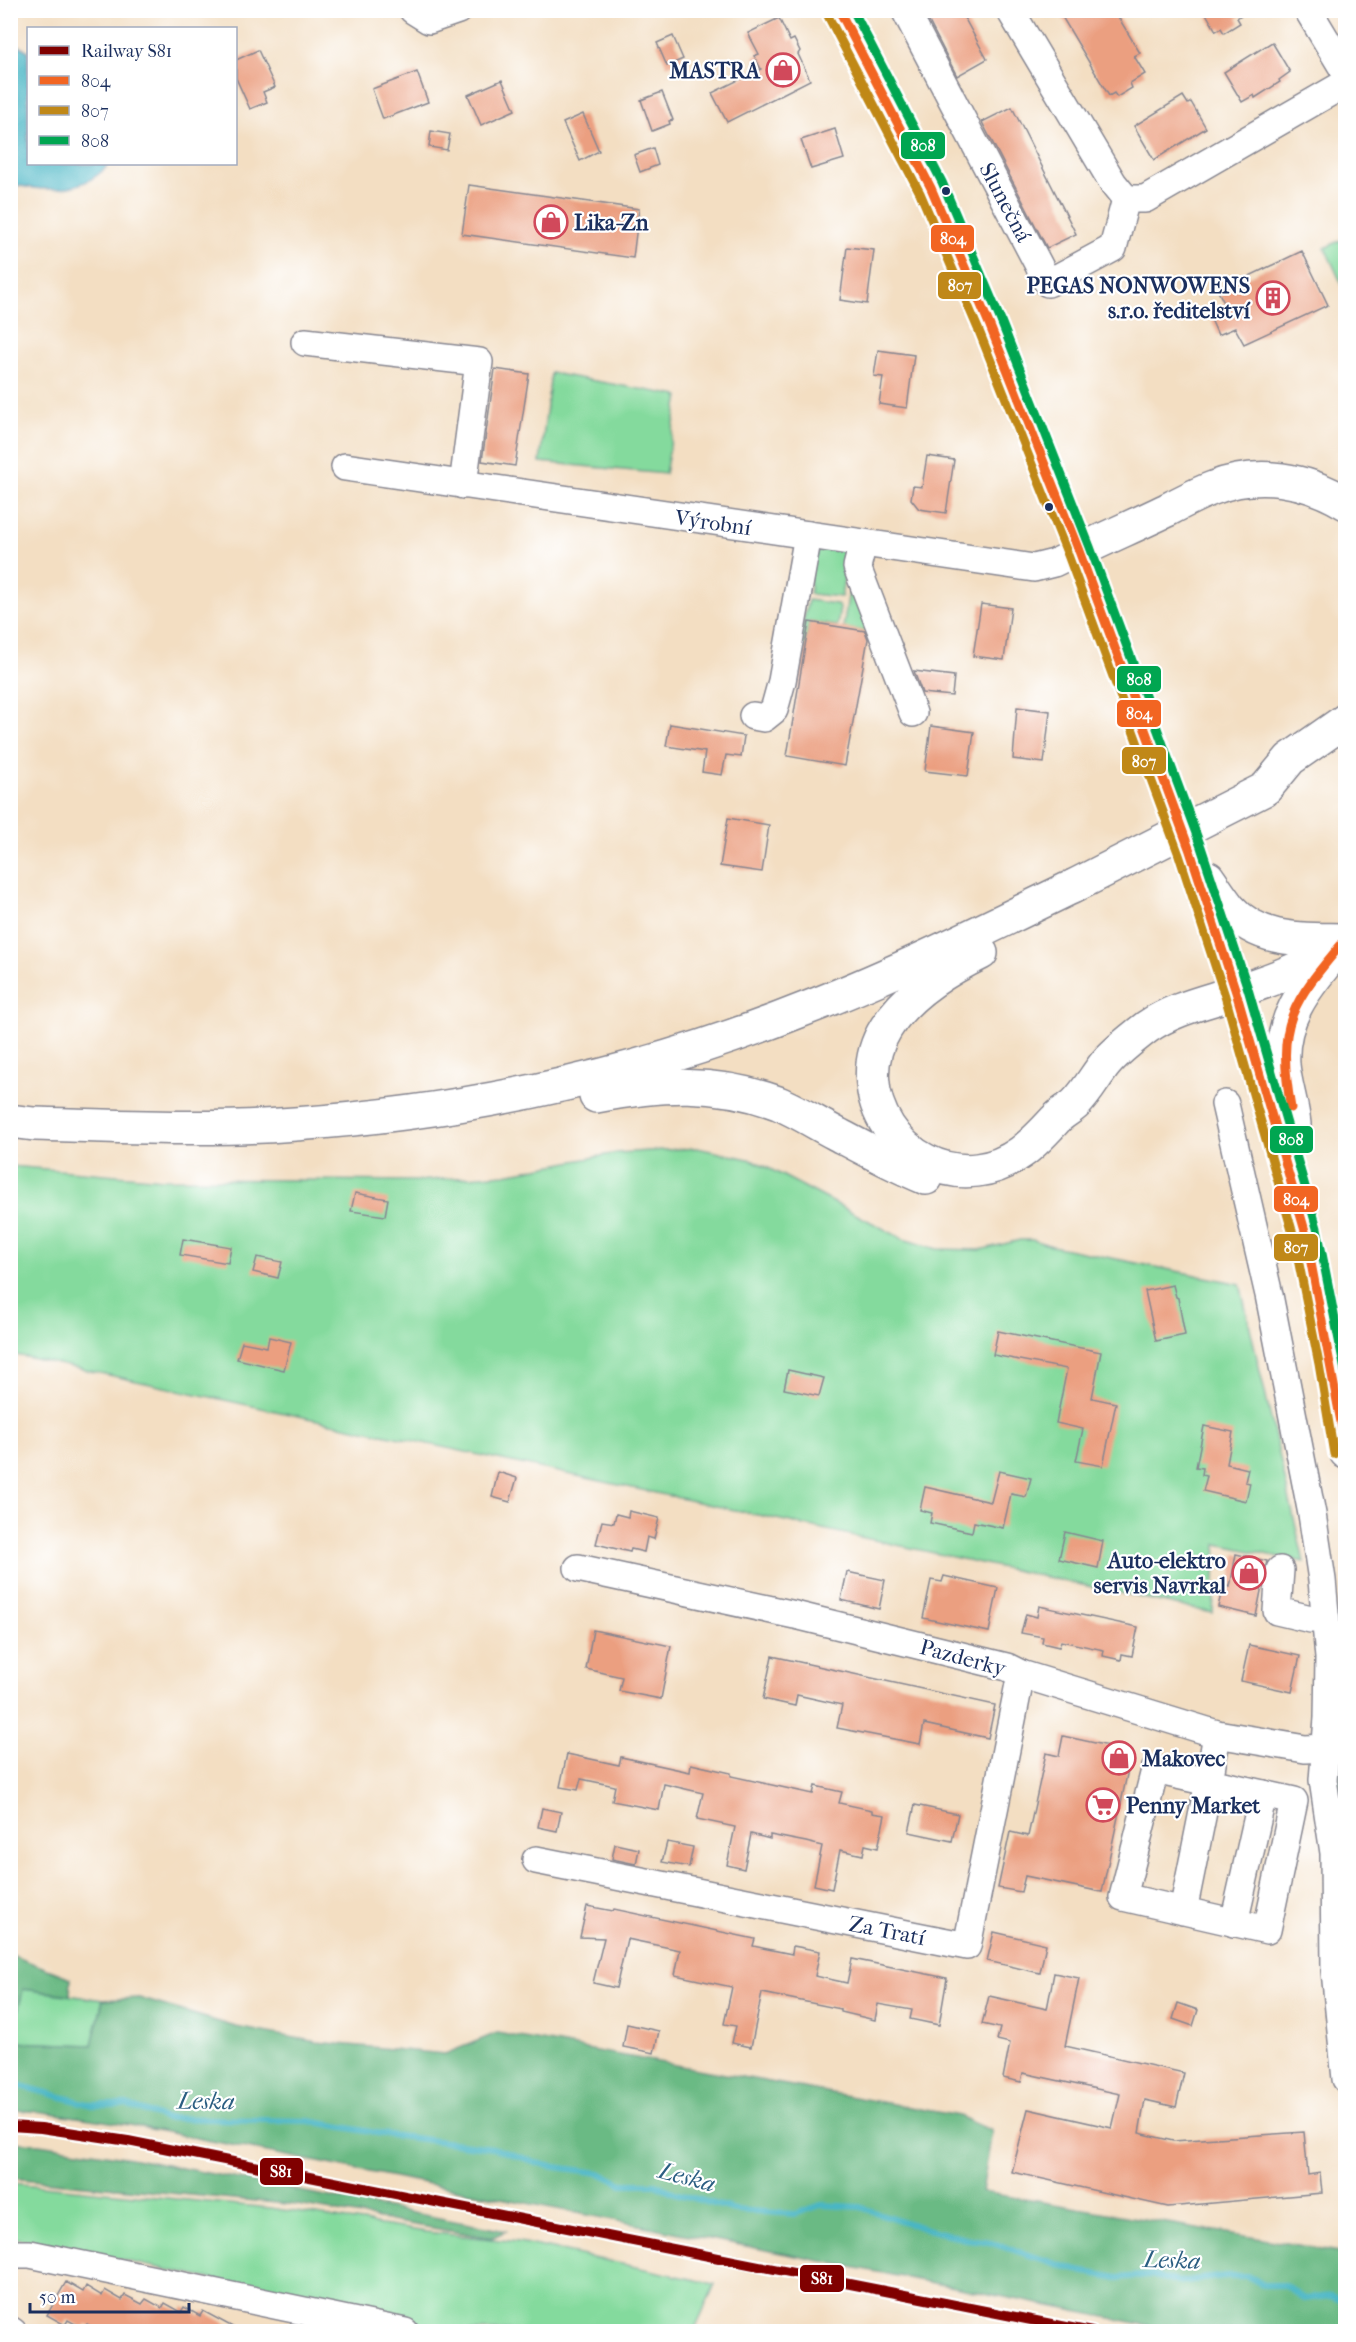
<svg xmlns="http://www.w3.org/2000/svg" width="1356" height="2342" font-family="'IM FELL French Canon',serif">
	<rect width="100%" height="100%" fill="#fff"/>
	<filter id="ink" filterUnits="userSpaceOnUse"><feTurbulence type="fractalNoise" baseFrequency=".0167" numOctaves="2"/><feDisplacementMap in="SourceGraphic" scale="12" xChannelSelector="R" yChannelSelector="G"/><feConvolveMatrix kernelMatrix="1 2 1 2 8 2 1 2 1" color-interpolation-filters="sRGB"/></filter>
	<filter id="wash" filterUnits="userSpaceOnUse"><feTurbulence type="fractalNoise" baseFrequency=".008" numOctaves="4" result="noise"/><feDisplacementMap in="SourceGraphic" scale="24" xChannelSelector="R" yChannelSelector="G"/><feGaussianBlur stdDeviation="1.35" result="paint"/><feColorMatrix in="noise" values="0 0 0 0 0 0 0 0 0 0 0 0 0 0 0 0 0 1.4 0 .05"/><feComposite in="paint" operator="in"/></filter>
	<g filter="url(#wash)">
		<rect width="100%" height="100%" fill="#f3dec2"/>
		<g fill="#84da9d" stroke="#50847e" stroke-width="1.5">
			<path d="M 1345,238 L 1346,291 L 1345,291 L 1325,248 Z"/>
			<path d="M 551,373 L 679,396 L 665,474 L 540,462 Z"/>
			<path d="M 820,550 L 849,550 L 841,597 L 810,594 L 810,564 Z"/>
			<path d="M 852,572 L 869,632 L 843,628 Z"/>
			<path d="M 808,600 L 836,604 L 840,608 L 837,626 L 809,622 L 803,656 L 796,654 Z"/>
			<path d="M 697,1148 L 753,1160 L 903,1239 L 937,1249 L 980,1250 L 1020,1240 L 1033,1240 L 1052,1246 L 1240,1284 L 1304,1562 L 1217,1544 L 1213,1613 L 11,1354 L 11,1166 L 163,1179 L 418,1181 L 505,1174 L 617,1153 Z"/>
			<path d="M 1345,1767 L 1345,1811 L 1339,1817 L 1335,1773 Z"/>
			<path d="M 23,1989 L 103,2000 L 92,2045 L 11,2042 Z"/>
			<path d="M 10,2183 L 270,2208 L 427,2232 L 519,2242 L 715,2284 L 694,2331 L 459,2331 L 11,2237 Z"/>
		</g>
		<g fill="#6bba84" stroke="#437471" stroke-width="1.5">
			<path d="M 11,1955 L 71,1978 L 70,1995 L 23,1989 L 11,2041 Z"/>
			<path d="M 139,1998 L 236,2027 L 317,2042 L 445,2054 L 497,2033 L 959,2116 L 992,2131 L 982,2192 L 1345,2253 L 1345,2331 L 1177,2331 L 130,2125 L 43,2112 L 11,2110 L 11,2042 L 92,2045 L 103,2000 Z"/>
			<path d="M 10,2142 L 39,2144 L 125,2157 L 506,2231 L 491,2238 L 297,2205 L 11,2178 Z"/>
		</g>
		<path fill="#49b6c5" stroke="#327292" stroke-width="1.5" d="M 10,40 L 28,51 L 28,164 L 109,164 C 84,194 45,192 11,184 Z"/>
		<g fill="none" stroke-linecap="round" stroke-linejoin="round">
			<path stroke="#49b6c5" stroke-width="6" d="M 10,2083 L 92,2105 L 127,2105 L 164,2118 L 309,2121 L 382,2134 L 493,2148 L 548,2166 L 600,2173 L 622,2184 L 655,2184 L 675,2193 L 735,2210 L 795,2214 L 821,2205 L 860,2207 L 920,2227 L 965,2239 L 985,2241 L 1079,2271 L 1118,2278 L 1150,2275 L 1178,2282 L 1226,2276 L 1247,2276 L 1264,2285 L 1285,2285 L 1304,2299 L 1331,2296 L 1346,2303"/>
		</g>
		<g id="blocks">
			<g fill="#eb9f80">
				<path d="M 923,10 L 960,10 L 987,59 L 957,76 Z"/>
				<path d="M 1058,10 L 1114,10 L 1140,53 L 1134,56 L 1145,74 L 1130,83 L 1132,88 L 1117,97 L 1114,93 L 1109,96 Z"/>
				<path d="M 1204,10 L 1248,10 L 1237,18 L 1240,23 L 1224,33 L 1221,28 L 1216,31 Z"/>
				<path d="M 779,18 L 790,41 L 794,39 L 800,51 L 798,54 L 810,80 L 727,122 L 712,93 L 761,69 L 754,56 L 759,54 L 748,33 Z"/>
				<path d="M 673,36 L 683,59 L 667,66 L 657,43 Z"/>
				<path d="M 1272,42 L 1290,72 L 1279,80 L 1280,82 L 1255,98 L 1254,95 L 1242,102 L 1224,72 Z"/>
				<path d="M 258,50 L 275,87 L 263,92 L 267,102 L 250,109 L 236,78 L 236,60 Z"/>
				<path d="M 417,72 L 428,102 L 383,119 L 372,89 Z"/>
				<path d="M 502,80 L 515,110 L 481,125 L 468,95 Z"/>
				<path d="M 662,92 L 673,120 L 669,121 L 670,124 L 652,131 L 641,100 Z"/>
				<path d="M 1183,96 L 1188,104 L 1191,102 L 1206,128 L 1154,160 L 1134,126 Z"/>
				<path d="M 1012,107 L 1076,234 L 1047,248 L 982,122 Z"/>
				<path d="M 583,114 L 599,151 L 580,161 L 563,123 Z"/>
				<path d="M 835,129 L 844,159 L 811,169 L 801,140 Z"/>
				<path d="M 431,131 L 450,134 L 447,150 L 429,147 Z"/>
				<path d="M 653,148 L 658,165 L 640,172 L 634,155 Z"/>
				<path d="M 469,185 L 639,209 L 633,258 L 462,234 Z"/>
				<path d="M 847,247 L 874,250 L 867,304 L 840,300 Z"/>
				<path d="M 1302,251 L 1328,305 L 1244,344 L 1235,328 L 1218,335 L 1210,317 L 1227,309 L 1218,291 Z"/>
				<path d="M 878,350 L 914,355 L 907,408 L 879,404 L 883,377 L 874,376 Z"/>
				<path d="M 495,369 L 529,374 L 515,466 L 482,461 Z"/>
				<path d="M 927,456 L 954,460 L 946,513 L 919,509 L 911,499 L 913,486 L 922,487 Z"/>
				<path d="M 981,604 L 1011,608 L 1004,660 L 973,656 Z"/>
				<path d="M 809,622 L 865,631 L 868,639 L 845,766 L 787,756 Z"/>
				<path d="M 914,671 L 954,676 L 952,696 L 922,693 Z"/>
				<path d="M 1017,707 L 1050,711 L 1044,763 L 1013,759 Z"/>
				<path d="M 670,724 L 744,736 L 741,757 L 726,755 L 722,775 L 702,772 L 705,752 L 666,746 Z"/>
				<path d="M 931,726 L 974,732 L 968,776 L 925,771 Z"/>
				<path d="M 728,818 L 769,825 L 762,872 L 720,866 Z"/>
				<path d="M 355,1193 L 388,1199 L 385,1216 L 351,1211 Z"/>
				<path d="M 183,1239 L 231,1247 L 228,1263 L 180,1255 Z"/>
				<path d="M 257,1257 L 282,1262 L 278,1278 L 253,1272 Z"/>
				<path d="M 1173,1285 L 1176,1297 L 1178,1298 L 1185,1335 L 1156,1341 L 1145,1291 Z"/>
				<path d="M 998,1331 L 1101,1352 L 1092,1398 L 1116,1403 L 1103,1466 L 1076,1461 L 1083,1429 L 1056,1423 L 1067,1369 L 993,1355 Z"/>
				<path d="M 269,1337 L 291,1342 L 284,1370 L 237,1359 L 242,1342 L 267,1347 Z"/>
				<path d="M 788,1370 L 824,1378 L 819,1396 L 784,1389 Z"/>
				<path d="M 1204,1426 L 1233,1432 L 1227,1464 L 1248,1469 L 1245,1482 L 1250,1483 L 1246,1501 L 1203,1491 L 1207,1476 L 1202,1475 L 1203,1468 L 1196,1467 Z"/>
				<path d="M 999,1471 L 1031,1478 L 1026,1497 L 1011,1494 L 1003,1528 L 974,1522 L 972,1532 L 930,1523 L 932,1513 L 920,1510 L 925,1487 L 991,1502 Z"/>
				<path d="M 498,1472 L 517,1478 L 510,1502 L 492,1497 Z"/>
				<path d="M 629,1511 L 659,1518 L 654,1539 L 647,1537 L 644,1552 L 631,1549 L 630,1552 L 596,1544 L 602,1521 L 614,1523 L 616,1514 L 628,1517 Z"/>
				<path d="M 1065,1532 L 1103,1541 L 1098,1568 L 1059,1559 Z"/>
				<path d="M 1236,1554 L 1267,1561 L 1256,1616 L 1218,1607 L 1223,1585 L 1230,1587 Z"/>
				<path d="M 847,1572 L 885,1580 L 879,1609 L 841,1600 Z"/>
				<path d="M 944,1576 L 998,1588 L 989,1632 L 923,1618 L 931,1580 L 942,1582 Z"/>
				<path d="M 1039,1606 L 1138,1627 L 1132,1656 L 1122,1654 L 1121,1660 L 1103,1656 L 1104,1650 L 1061,1641 L 1059,1647 L 1042,1643 L 1043,1637 L 1021,1633 L 1026,1614 L 1037,1617 Z"/>
				<path d="M 593,1630 L 671,1646 L 661,1699 L 619,1691 L 622,1677 L 586,1669 Z"/>
				<path d="M 1249,1645 L 1300,1656 L 1292,1692 L 1241,1681 Z"/>
				<path d="M 772,1656 L 995,1705 L 988,1738 L 924,1724 L 920,1744 L 837,1728 L 842,1705 L 797,1695 L 795,1706 L 763,1699 Z"/>
				<path d="M 1063,1736 L 1132,1751 L 1102,1892 L 1025,1876 L 1021,1892 L 998,1888 L 1010,1832 L 1028,1836 L 1046,1753 L 1059,1756 Z"/>
				<path d="M 567,1754 L 619,1765 L 621,1757 L 690,1772 L 691,1764 L 731,1773 L 731,1776 L 813,1794 L 815,1786 L 842,1792 L 839,1803 L 872,1810 L 872,1813 L 885,1815 L 878,1848 L 865,1845 L 863,1855 L 840,1850 L 832,1889 L 814,1885 L 822,1846 L 806,1842 L 770,1835 L 770,1839 L 751,1834 L 744,1869 L 727,1865 L 735,1827 L 697,1819 L 703,1793 L 664,1784 L 659,1810 L 612,1801 L 615,1786 L 581,1779 L 578,1790 L 560,1787 Z"/>
				<path d="M 915,1805 L 958,1814 L 952,1841 L 909,1832 Z"/>
				<path d="M 542,1808 L 561,1812 L 557,1831 L 538,1827 Z"/>
				<path d="M 667,1842 L 693,1847 L 689,1867 L 662,1862 Z"/>
				<path d="M 615,1844 L 639,1849 L 636,1864 L 612,1859 Z"/>
				<path d="M 587,1906 L 613,1911 L 614,1909 L 755,1939 L 753,1946 L 792,1954 L 793,1946 L 820,1951 L 815,1976 L 847,1983 L 852,1959 L 947,1978 L 939,2025 L 910,2019 L 912,2010 L 878,2004 L 875,2020 L 841,2012 L 841,2009 L 762,1993 L 751,2047 L 732,2043 L 736,2026 L 724,2024 L 732,1987 L 675,1975 L 680,1950 L 627,1939 L 616,1988 L 593,1983 L 604,1938 L 580,1937 Z"/>
				<path d="M 994,1932 L 1046,1944 L 1040,1973 L 987,1961 Z"/>
				<path d="M 1054,1973 L 1079,1978 L 1065,2046 L 1184,2073 L 1176,2107 L 1145,2100 L 1139,2133 L 1173,2141 L 1304,2132 L 1308,2175 L 1320,2173 L 1322,2193 L 1168,2207 L 1012,2172 L 1028,2109 L 1112,2128 L 1120,2094 L 1023,2073 L 1021,2082 L 1003,2078 L 1010,2043 L 997,2040 L 1000,2028 L 982,2024 L 989,1996 L 1047,2009 Z"/>
				<path d="M 1178,2003 L 1198,2010 L 1193,2026 L 1173,2019 Z"/>
				<path d="M 627,2024 L 659,2031 L 654,2053 L 623,2047 Z"/>
				<path d="M 66,2282 L 83,2292 L 86,2286 L 102,2296 L 105,2290 L 122,2300 L 125,2295 L 142,2304 L 146,2299 L 162,2308 L 165,2303 L 181,2312 L 184,2307 L 200,2316 L 203,2311 L 240,2331 L 100,2331 L 87,2324 L 84,2329 L 68,2320 L 65,2325 L 47,2315 Z"/>
			</g>
		</g>
	</g>
	<g filter="url(#ink)">
		<use href="#blocks" fill-opacity="0" stroke="#878690" stroke-width="1.5"/>
		<g fill="none" stroke-linecap="round" stroke-linejoin="round">
			<g stroke="#878690" stroke-width="30">
				<g id="minor">
					<path d="M 413,10 L 429,20 L 458,10"/>
					<path d="M 905,10 L 1048,283 L 1113,248 L 1126,199"/>
					<path d="M 1010,10 L 1113,183 L 1126,199"/>
					<path d="M 1308,10 L 1346,73"/>
					<path d="M 1126,199 L 1145,199 L 1346,83"/>
					<path d="M 305,342 L 479,362 L 463,485"/>
					<path d="M 345,467 L 1034,568 L 1054,563 L 1079,551"/>
					<path d="M 863,543 L 857,567 L 913,713"/>
					<path d="M 753,716 L 764,718 L 774,710 L 782,681 L 808,535"/>
					<path d="M 1225,1104 L 1269,1295 L 1312,1514 L 1322,1580 L 1329,1658 L 1328,1718 L 1323,1780 L 1334,1853 L 1335,1971 L 1346,2079"/>
					<path d="M 578,1568 L 795,1615 L 1007,1667 L 1021,1674 L 1217,1734 L 1305,1749 L 1346,1747"/>
					<path d="M 1280,1570 L 1277,1611 L 1311,1619 L 1326,1619"/>
					<path d="M 536,1860 L 967,1946 L 1021,1674"/>
					<path d="M 1183,1911 L 1209,1782 L 1155,1770 L 1123,1897 L 1267,1930 L 1294,1801 L 1209,1782 L 1217,1734"/>
					<path d="M 1234,1923 L 1263,1794"/>
					<path d="M 10,2254 L 30,2254 L 405,2332"/>
					<path d="M 10,2330 L 13,2332"/>
				</g>
			</g>
			<g stroke="#878690" stroke-width="36">
				<g id="major">
					<path d="M 839,10 L 931,188 L 990,326 L 1079,551 L 1190,851 L 1236,992 L 1305,1231 L 1331,1362 L 1346,1452"/>
					<path d="M 1079,551 C 1108,537 1138,524 1167,510 C 1182,502 1197,494 1213,488 C 1258,470 1306,479 1346,503"/>
					<path d="M 1266,788 L 1290,759 L 1346,720"/>
					<path d="M 1208,878 C 1215,888 1222,899 1230,909 C 1260,943 1304,939 1345,940"/>
					<path d="M 981,953 C 946,970 907,994 886,1028 C 845,1093 903,1179 977,1170 C 1012,1166 1033,1144 1055,1120 C 1061,1113 1070,1109 1076,1103 C 1088,1091 1096,1075 1106,1063 C 1117,1050 1134,1037 1147,1027 C 1170,1011 1197,1004 1223,996 C 1266,982 1309,968 1346,940"/>
					<path d="M 596,1096 C 660,1084 715,1080 778,1103 C 797,1111 816,1123 835,1133 C 865,1149 894,1165 926,1178"/>
					<path d="M 10,1121 L 34,1124 C 121,1126 209,1131 295,1124 C 466,1112 638,1075 797,1012 C 892,976 983,930 1074,886"/>
					<path d="M 1294,1124 C 1292,1104 1285,1085 1283,1065 C 1280,1020 1304,989 1331,957"/>
				</g>
			</g>
			<use href="#minor" stroke="#fff" stroke-width="27"/>
			<use href="#major" stroke="#fff" stroke-width="33"/>
			<g stroke="#878690" stroke-width="36" stroke-linecap="butt">
				<path id="major-bridge" d="M 1074,886 L 1263,790"/>
			</g>
			<use href="#major-bridge" stroke="#fff" stroke-width="33"/>
			<g stroke="#fff" stroke-width="14">
				<g id="bus-1">
					<path d="M 839,10 L 931,188 L 990,326 L 1079,551 L 1190,851 L 1236,992 L 1305,1231 L 1346,1449"/>
					<path d="M 1291,1108 C 1276,1022 1291,1004 1345,940"/>
				</g>
			</g>
			<g stroke="#fff" stroke-width="14">
				<path id="bus-2" d="M 828,16 L 920,193 L 979,331 L 1068,555 L 1179,855 L 1225,996 L 1293,1234 L 1319,1364 L 1334,1454"/>
			</g>
			<g stroke="#fff" stroke-width="14">
				<path id="bus-3" d="M 853,10 L 942,182 L 1001,321 L 1090,547 L 1201,847 L 1248,989 L 1317,1228 L 1346,1376"/>
			</g>
			<use href="#bus-1" stroke="#f26522" stroke-width="9"/>
			<use href="#bus-2" stroke="#c08818" stroke-width="9"/>
			<use href="#bus-3" stroke="#00a651" stroke-width="9"/>
			<g stroke="#fff" stroke-width="15">
				<path id="rail-1" d="M 10,2126 L 41,2128 L 128,2141 L 1092,2332"/>
			</g>
			<use href="#rail-1" stroke="#800000" stroke-width="10"/>
		</g>
	</g>
	<defs>
		<g id="shop-ring" transform="scale(1.725)"><circle r="9.5" fill="#fff" stroke="#d1495b" stroke-width="1.5"/><path d="M-5-2.5h2.3a2.7 3.5 0 0 1 5.4 0H5L5.5 6h-11ZM-1.5-2.5h3a1.5 2.3 0 0 0-3 0Z" fill="#d1495b"/></g>
		<g id="building-ring" transform="scale(1.725)"><circle r="9.5" fill="#fff" stroke="#d1495b" stroke-width="1.5"/><path d="M-4-6H4V6H1V3H-1V6H-4ZM-2.5-4.3h1.7v1.8h-1.7ZM.8-4.3h1.7v1.8H.8ZM-2.5-1h1.7V.8h-1.7ZM.8-1h1.7V.8H.8Z" fill="#d1495b"/></g>
		<g id="supermarket-ring" transform="scale(1.725)"><circle r="9.5" fill="#fff" stroke="#d1495b" stroke-width="1.5"/><path d="M-6-5.5h2.5l.6 2H6L4.5 2H-2.5L-4.4-4H-6ZM-1.5 3.2a1.3 1.3 0 1 0 .1 0ZM3 3.2a1.3 1.3 0 1 0 .1 0Z" fill="#d1495b"/></g>
	</defs>
	<g fill-rule="evenodd">
		<use href="#shop-ring" x="783" y="70"/>
		<use href="#shop-ring" x="551" y="222"/>
		<use href="#building-ring" x="1273" y="298"/>
		<use href="#shop-ring" x="1249" y="1573"/>
		<use href="#shop-ring" x="1119" y="1758"/>
		<use href="#supermarket-ring" x="1103" y="1805"/>
	</g>
	<g fill="#1b2f5e" stroke="#fff" stroke-width="2">
		<circle cx="946" cy="191" r="5"/>
		<circle cx="1049" cy="507" r="5"/>
	</g>
	<g text-anchor="middle" stroke-width="4.5" stroke-linejoin="round" paint-order="stroke">
		<g font-size="22" font-weight="bold" fill="#1b2f5e" stroke="#fff" text-anchor="end">
			<text x="760" y="78">MASTRA</text>
			<text x="574" y="230" text-anchor="start">Lika-Zn</text>
			<text x="1250" y="293">PEGAS NONWOWENS<tspan x="1250" dy="25">s.r.o. ředitelství</tspan></text>
			<text x="1226" y="1568">Auto-elektro<tspan x="1226" dy="25">servis Navrkal</tspan></text>
			<text x="1142" y="1766" text-anchor="start">Makovec</text>
			<text x="1126" y="1813" text-anchor="start">Penny Market</text>
		</g>
		<g font-size="22" fill="#1b2f5e" stroke="#fff">
			<text transform="translate(1006 202) rotate(62)" y="8">Slunečná</text>
			<text transform="translate(713 522) rotate(8)" y="8">Výrobní</text>
			<text transform="translate(963 1657) rotate(15)" y="8">Pazderky</text>
			<text transform="translate(887 1930) rotate(11)" y="8">Za Tratí</text>
		</g>
		<g font-size="24" font-style="italic" fill="#2b5e82" stroke="#fff">
			<text transform="translate(206 2101) rotate(1)" y="8">Leska</text>
			<text transform="translate(687 2177) rotate(15)" y="8">Leska</text>
			<text transform="translate(1172 2260) rotate(2)" y="8">Leska</text>
		</g>
	</g>
	<g stroke="#fff" stroke-width="2">
		<rect x="900" y="131" width="46" height="29" rx="6" fill="#00a651"/>
		<rect x="930" y="224" width="45" height="29" rx="6" fill="#f26522"/>
		<rect x="937" y="271" width="45" height="29" rx="6" fill="#c08818"/>
		<rect x="1116" y="665" width="46" height="28" rx="6" fill="#00a651"/>
		<rect x="1116" y="699" width="46" height="29" rx="6" fill="#f26522"/>
		<rect x="1121" y="746" width="46" height="29" rx="6" fill="#c08818"/>
		<rect x="1269" y="1125" width="45" height="29" rx="6" fill="#00a651"/>
		<rect x="1273" y="1185" width="46" height="28" rx="6" fill="#f26522"/>
		<rect x="1273" y="1233" width="46" height="29" rx="6" fill="#c08818"/>
		<rect x="259" y="2157" width="45" height="29" rx="6" fill="#800000"/>
		<rect x="799" y="2264" width="46" height="29" rx="6" fill="#800000"/>
	</g>
	<g font-size="16" text-anchor="middle" font-weight="bold" fill="#fff">
		<text x="923" y="151">808</text>
		<text x="953" y="244">804</text>
		<text x="960" y="291">807</text>
		<text x="1139" y="685">808</text>
		<text x="1139" y="719">804</text>
		<text x="1144" y="767">807</text>
		<text x="1291" y="1145">808</text>
		<text x="1296" y="1205">804</text>
		<text x="1296" y="1253">807</text>
		<text x="281" y="2177">S81</text>
		<text x="822" y="2284">S81</text>
	</g>
	<rect width="1356" height="2342" fill="none" stroke="#fff" stroke-width="36"/>
	<rect x="27" y="27" width="210" height="138" fill="#ffffff" stroke="#a4acbf" stroke-width="1.5"/>
	<rect x="39" y="46" width="30" height="9" fill="#800000" stroke="#a4acbf" stroke-width="1.5"/>
	<text x="81" y="57" font-size="18" fill="#1b2f5e">Railway S81</text>
	<rect x="39" y="76" width="30" height="9" fill="#f26522" stroke="#a4acbf" stroke-width="1.5"/>
	<text x="81" y="87" font-size="18" fill="#1b2f5e">804</text>
	<rect x="39" y="106" width="30" height="9" fill="#c08818" stroke="#a4acbf" stroke-width="1.5"/>
	<text x="81" y="117" font-size="18" fill="#1b2f5e">807</text>
	<rect x="39" y="136" width="30" height="9" fill="#00a651" stroke="#a4acbf" stroke-width="1.5"/>
	<text x="81" y="147" font-size="18" fill="#1b2f5e">808</text>
	<path d="M30 2303v9h159v-9" fill="none" stroke="#1b2f5e" stroke-width="3"/>
	<text x="39" y="2303" font-size="18" fill="#1b2f5e" stroke="#ffffff" stroke-width="4.5" paint-order="stroke">50 m</text>
</svg>
